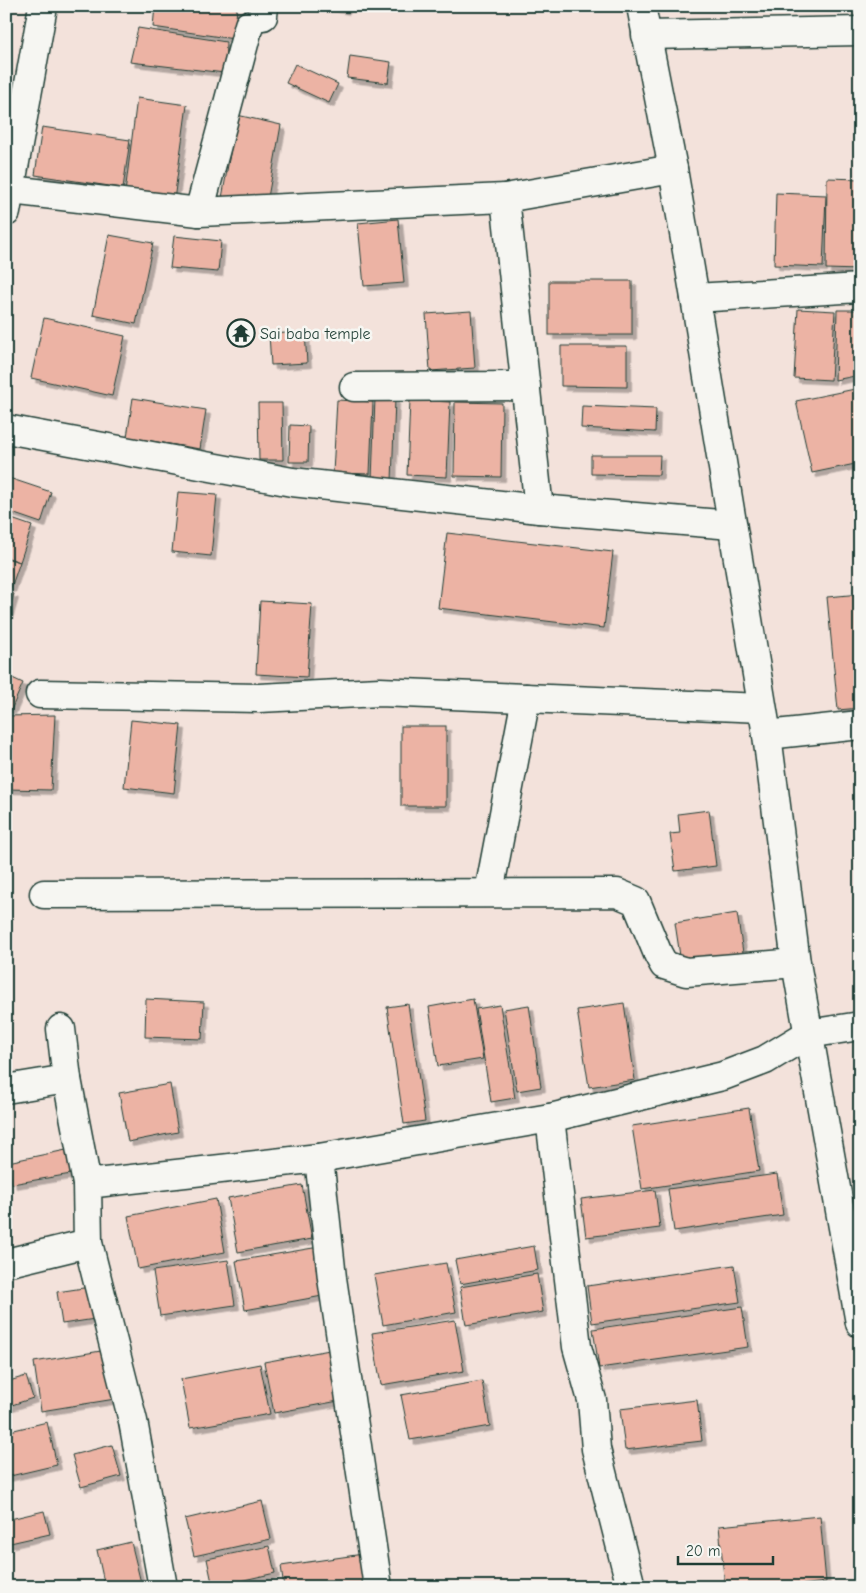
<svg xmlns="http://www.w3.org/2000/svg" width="866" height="1593" font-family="'Comic Neue',sans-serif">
	<defs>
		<filter id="shadow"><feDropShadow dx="4.5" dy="4.5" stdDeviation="0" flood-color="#0004"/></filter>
	</defs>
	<rect width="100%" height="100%" fill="#f3e2db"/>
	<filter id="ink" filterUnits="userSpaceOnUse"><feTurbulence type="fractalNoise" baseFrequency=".02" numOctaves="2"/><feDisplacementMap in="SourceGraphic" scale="10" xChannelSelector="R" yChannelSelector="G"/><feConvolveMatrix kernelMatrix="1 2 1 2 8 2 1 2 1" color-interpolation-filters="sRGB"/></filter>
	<g filter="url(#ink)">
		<g fill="#ecb3a4" stroke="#1f3d34" filter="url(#shadow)">
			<path d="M 155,6 L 218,6 L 237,8 L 234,39 L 153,27 Z"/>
			<path d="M 325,6 L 346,6 L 345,10 Z"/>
			<path d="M 138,28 L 226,42 L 225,73 L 130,62 Z"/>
			<path d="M 350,56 L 391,62 L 388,83 L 347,78 Z"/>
			<path d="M 856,59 L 860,59 L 860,87 Z"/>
			<path d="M 295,64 L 338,84 L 329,103 L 286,83 Z"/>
			<path d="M 137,98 L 187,105 L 174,200 L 125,193 Z"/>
			<path d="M 237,115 L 281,125 L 267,203 L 222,198 Z"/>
			<path d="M 42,127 L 130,140 L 123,188 L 35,175 Z"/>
			<path d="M 827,178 L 860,179 L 860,270 L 826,269 Z"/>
			<path d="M 776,193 L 826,195 L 823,267 L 774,265 Z"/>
			<path d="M 398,219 L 404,283 L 364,286 L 358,223 Z"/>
			<path d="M 109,235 L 153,243 L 136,324 L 93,315 Z"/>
			<path d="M 174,236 L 221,241 L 218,272 L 170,268 Z"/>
			<rect x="549" y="281" width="83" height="54"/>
			<path d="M 798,309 L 835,311 L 831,380 L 794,378 Z"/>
			<path d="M 837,310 L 860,310 L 860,375 L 835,380 Z"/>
			<path d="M 471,311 L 475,368 L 430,371 L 426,314 Z"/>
			<path d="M 44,318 L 125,336 L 112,396 L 31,378 Z"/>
			<path d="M 305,332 L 307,363 L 271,365 L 269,334 Z"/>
			<path d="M 561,346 L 627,346 L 627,387 L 561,386 Z"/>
			<path d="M 860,388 L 860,463 L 812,473 L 796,401 Z"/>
			<path d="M 133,398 L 206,410 L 200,449 L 127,437 Z"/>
			<path d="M 375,398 L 395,399 L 392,481 L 372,480 Z"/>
			<path d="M 337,400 L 373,402 L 370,474 L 333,473 Z"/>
			<path d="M 410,400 L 450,402 L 447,477 L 407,475 Z"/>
			<path d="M 455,402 L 502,403 L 501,477 L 454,476 Z"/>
			<path d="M 258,403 L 282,403 L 283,460 L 259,460 Z"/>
			<path d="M 582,406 L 656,409 L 655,432 L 581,428 Z"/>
			<path d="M 290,425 L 309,426 L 308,462 L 289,462 Z"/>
			<path d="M 591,455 L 660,455 L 659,475 L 591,474 Z"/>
			<path d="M 6,477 L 51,492 L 41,523 L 6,511 Z"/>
			<path d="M 178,492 L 217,495 L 211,556 L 172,552 Z"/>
			<path d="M 6,517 L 32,526 L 20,562 L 6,557 Z"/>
			<path d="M 447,533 L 613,552 L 604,628 L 438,608 Z"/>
			<path d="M 6,558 L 20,562 L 11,588 L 6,586 Z"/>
			<path d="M 6,592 L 14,594 L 8,614 L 6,613 Z"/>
			<path d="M 860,594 L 860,708 L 838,710 L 827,597 Z"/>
			<path d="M 260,601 L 312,604 L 307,677 L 256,674 Z"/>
			<path d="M 6,675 L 23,683 L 11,710 L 6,708 Z"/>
			<path d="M 55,715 L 51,790 L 6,789 L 7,716 Z"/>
			<path d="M 131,720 L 181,725 L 174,793 L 124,787 Z"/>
			<rect x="401" y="726" width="45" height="80"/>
			<path d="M 709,810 L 716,866 L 675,871 L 670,834 L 680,833 L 678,814 Z"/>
			<path d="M 737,913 L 744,959 L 682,969 L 675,923 Z"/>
			<path d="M 146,999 L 204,1002 L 202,1039 L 145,1037 Z"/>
			<path d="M 473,999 L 483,1059 L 438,1066 L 429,1007 Z"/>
			<path d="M 624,1003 L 635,1080 L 589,1087 L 577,1010 Z"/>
			<path d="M 408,1004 L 425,1121 L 404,1124 L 387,1007 Z"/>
			<path d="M 500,1005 L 515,1098 L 491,1102 L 476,1009 Z"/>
			<path d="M 529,1005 L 541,1087 L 517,1091 L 504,1009 Z"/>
			<path d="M 170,1084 L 178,1132 L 128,1142 L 119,1093 Z"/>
			<path d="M 749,1108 L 759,1171 L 642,1189 L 632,1126 Z"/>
			<path d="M 66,1150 L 71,1174 L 12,1184 L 8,1162 Z"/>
			<path d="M 777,1174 L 783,1215 L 674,1231 L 668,1189 Z"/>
			<path d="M 302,1185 L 312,1239 L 238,1252 L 228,1198 Z"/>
			<path d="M 655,1190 L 660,1228 L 586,1237 L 581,1199 Z"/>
			<path d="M 216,1199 L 225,1252 L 138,1269 L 128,1216 Z"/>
			<path d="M 534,1246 L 538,1270 L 460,1284 L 455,1260 Z"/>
			<path d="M 319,1247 L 328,1295 L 245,1310 L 236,1261 Z"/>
			<path d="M 228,1260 L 235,1305 L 160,1316 L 153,1271 Z"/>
			<path d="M 446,1263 L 456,1312 L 383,1325 L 374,1275 Z"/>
			<path d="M 734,1265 L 740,1302 L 592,1323 L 587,1286 Z"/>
			<path d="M 537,1274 L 543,1312 L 466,1325 L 460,1287 Z"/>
			<path d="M 90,1287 L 95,1319 L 62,1324 L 57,1292 Z"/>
			<path d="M 742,1307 L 748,1347 L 599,1368 L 593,1329 Z"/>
			<path d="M 455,1320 L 464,1371 L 381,1385 L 372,1333 Z"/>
			<path d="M 335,1349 L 344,1400 L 274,1413 L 264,1362 Z"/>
			<path d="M 107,1350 L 115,1399 L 41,1411 L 34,1362 Z"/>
			<path d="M 260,1364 L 270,1414 L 190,1428 L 181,1379 Z"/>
			<path d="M 26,1376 L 33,1398 L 6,1407 L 6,1382 Z"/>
			<path d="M 482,1381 L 490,1426 L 410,1440 L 401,1395 Z"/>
			<path d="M 697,1400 L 702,1441 L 625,1450 L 620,1409 Z"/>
			<path d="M 47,1422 L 57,1465 L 6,1477 L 6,1432 Z"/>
			<path d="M 112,1445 L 121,1476 L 81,1487 L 72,1455 Z"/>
			<path d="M 262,1501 L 271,1539 L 194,1556 L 185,1519 Z"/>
			<path d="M 44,1511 L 50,1534 L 6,1544 L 6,1520 Z"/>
			<path d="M 820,1516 L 826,1582 L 781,1587 L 725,1587 L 719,1526 Z"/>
			<path d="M 131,1542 L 142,1587 L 105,1587 L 97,1550 Z"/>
			<path d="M 269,1546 L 275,1573 L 213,1587 L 207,1559 Z"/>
			<path d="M 363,1554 L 368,1587 L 284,1587 L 281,1566 Z"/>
		</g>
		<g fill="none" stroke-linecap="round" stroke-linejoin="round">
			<g stroke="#1f3d34" stroke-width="31">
				<g id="minor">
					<path d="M 263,16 L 264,6"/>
					<path d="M 646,35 L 860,31"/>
					<path d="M 11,190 L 199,212 L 505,198 L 673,169"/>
					<path d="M 505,198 L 539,509"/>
					<path d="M 6,212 L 43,6"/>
					<path d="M 199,212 L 249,25"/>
					<path d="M 695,298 L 860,288"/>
					<path d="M 354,387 L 526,386"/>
					<path d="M 6,429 L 292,482 L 539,509 L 732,525"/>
					<path d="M 40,694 L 259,698 L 380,692 L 762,708"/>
					<path d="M 767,735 L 860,725"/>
					<path d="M 489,892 L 526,698"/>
					<path d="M 44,894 L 617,893 L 636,901 L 658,954 L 664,965 L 686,972 L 796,963"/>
					<path d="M 61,1029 L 67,1079"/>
					<path d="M 6,1089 L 67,1079 L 87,1184"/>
					<path d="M 550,1118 L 577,1347 L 592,1400 L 596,1449 L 631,1587"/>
					<path d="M 319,1158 L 332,1278 L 378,1587"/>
					<path d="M 88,1243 L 133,1421 L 163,1587"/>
					<path d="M 6,1263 L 88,1243 L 87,1184 L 319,1158 L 550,1118 L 723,1076 L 765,1060 L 808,1034 L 860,1026"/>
				</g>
			</g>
			<g stroke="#1f3d34" stroke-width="31">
				<path id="trunk" d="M 641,6 L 673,169 L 695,298 L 767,735 L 796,963 L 860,1323"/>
			</g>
			<use href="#minor" stroke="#f6f6f2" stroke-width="28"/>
			<use href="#trunk" stroke="#f6f6f2" stroke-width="28"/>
		</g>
	</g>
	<defs>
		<g id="temple-ring" transform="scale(1.4375)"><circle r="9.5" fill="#f6f6f2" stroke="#1f3d34" stroke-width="1.5"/><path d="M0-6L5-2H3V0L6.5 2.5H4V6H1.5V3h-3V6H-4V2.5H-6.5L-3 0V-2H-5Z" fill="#1f3d34"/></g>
	</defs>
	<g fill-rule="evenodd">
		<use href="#temple-ring" x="241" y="333"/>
	</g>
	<g text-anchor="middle" stroke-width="5" stroke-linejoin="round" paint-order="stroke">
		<g font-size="16" fill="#1f3d34" stroke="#f6f6f2" text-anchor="start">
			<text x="260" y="339">Sai baba temple</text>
		</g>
	</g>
	<rect width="866" height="1593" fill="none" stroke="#f6f6f2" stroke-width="25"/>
	<rect x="12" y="12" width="841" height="1568" fill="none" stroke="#1f3d34" stroke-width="2" filter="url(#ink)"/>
	<path d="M678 1556v8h95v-8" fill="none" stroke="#1f3d34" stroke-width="2.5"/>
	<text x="686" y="1556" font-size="15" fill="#1f3d34" stroke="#f6f6f2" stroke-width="4" paint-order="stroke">20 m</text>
</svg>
